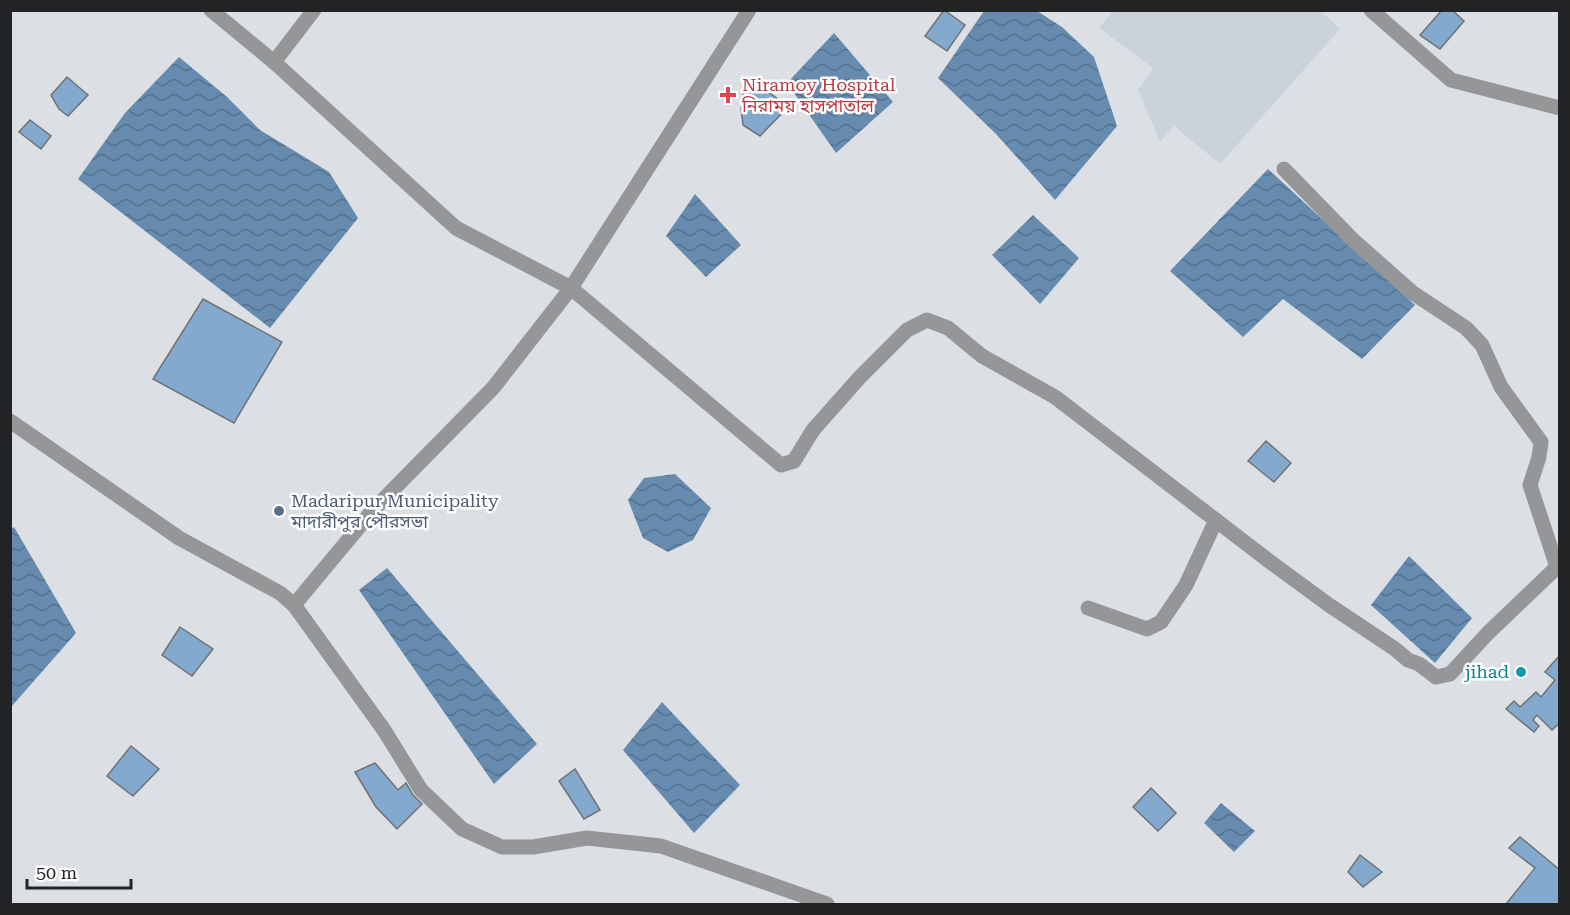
<svg xmlns="http://www.w3.org/2000/svg" width="1570" height="915" font-family="'Roboto Serif','Noto Sans Bengali',serif">
	<defs>
		<pattern id="water-waves" width="16" height="10" patternUnits="userSpaceOnUse" patternTransform="scale(1.5)"><rect width="16" height="10" fill="#668baf"/><path d="M0 5q4-4 8 0t8 0" fill="none" stroke="#54718e"/></pattern>
	</defs>
	<rect width="100%" height="100%" fill="#dce0e5"/>
	<path fill="#cad2dc" d="M 1321,11 L 1340,29 L 1220,164 L 1174,126 L 1160,142 L 1138,90 L 1153,68 L 1099,28 L 1113,11 Z"/>
	<g fill="url(#water-waves)">
		<path d="M 984,11 L 1037,11 L 1062,27 L 1094,57 L 1117,126 L 1055,200 L 996,134 L 938,78 Z"/>
		<path d="M 834,33 L 893,102 L 836,153 L 787,83 Z"/>
		<path d="M 179,57 L 227,97 L 260,130 L 329,172 L 358,218 L 270,328 L 78,179 L 125,113 Z"/>
		<path d="M 1268,169 L 1415,305 L 1362,359 L 1283,299 L 1243,337 L 1170,271 Z"/>
		<path d="M 695,194 L 741,245 L 706,277 L 666,236 Z"/>
		<path d="M 1033,215 L 1079,258 L 1040,304 L 992,255 Z"/>
		<path d="M 675,474 L 711,508 L 693,540 L 668,552 L 643,538 L 628,500 L 644,478 Z"/>
		<path d="M 14,527 L 76,633 L 11,707 L 10,530 Z"/>
		<path d="M 1409,556 L 1472,618 L 1435,663 L 1371,605 Z"/>
		<path d="M 387,568 L 537,744 L 494,784 L 359,590 Z"/>
		<path d="M 662,702 L 740,785 L 694,833 L 623,750 Z"/>
		<path d="M 1221,803 L 1255,831 L 1234,852 L 1204,823 Z"/>
	</g>
	<g fill="#84a9ce" stroke="#6f7377" stroke-width="1.5">
		<path d="M 944,10 L 965,25 L 947,51 L 925,36 Z"/>
		<path d="M 1442,10 L 1452,10 L 1464,21 L 1440,49 L 1420,35 Z"/>
		<path d="M 67,77 L 88,95 L 68,116 L 59,109 L 51,95 Z"/>
		<path d="M 752,79 L 788,107 L 760,136 L 743,125 L 741,108 L 746,100 L 741,90 Z"/>
		<path d="M 30,120 L 51,136 L 41,149 L 19,132 Z"/>
		<path d="M 203,299 L 282,342 L 234,423 L 153,379 Z"/>
		<path d="M 1266,441 L 1291,463 L 1274,482 L 1248,461 Z"/>
		<path d="M 180,627 L 213,649 L 192,676 L 162,655 Z"/>
		<path d="M 1560,655 L 1560,723 L 1552,730 L 1537,715 L 1533,720 L 1539,726 L 1534,732 L 1506,709 L 1514,701 L 1520,707 L 1536,692 L 1541,697 L 1555,680 L 1545,672 Z"/>
		<path d="M 131,746 L 159,769 L 133,796 L 107,776 Z"/>
		<path d="M 375,763 L 398,790 L 406,783 L 413,795 L 422,804 L 397,829 L 376,807 L 355,772 Z"/>
		<path d="M 575,769 L 600,810 L 584,819 L 559,781 Z"/>
		<path d="M 1151,788 L 1176,813 L 1158,831 L 1133,807 Z"/>
		<path d="M 1520,837 L 1560,870 L 1560,904 L 1506,904 L 1535,868 L 1509,848 Z"/>
		<path d="M 1360,855 L 1382,872 L 1363,887 L 1348,872 Z"/>
	</g>
	<g fill="none" stroke-linecap="round" stroke-linejoin="round">
		<g stroke="#949698" stroke-width="15">
			<path d="M 211,10 L 274,62 L 456,228 L 571,288 L 781,465 L 794,461 L 813,430 L 860,377 L 907,330 L 927,320 L 948,328 L 982,356 L 1055,397 L 1273,564 L 1329,605 L 1395,649 L 1408,660 L 1419,664 L 1436,677 L 1450,674 L 1488,633 L 1557,567 L 1560,567"/>
			<path d="M 1371,10 L 1451,80 L 1560,108"/>
			<path d="M 274,62 L 314,10"/>
			<path d="M 1284,169 L 1352,239 L 1413,293 L 1466,328 L 1482,345 L 1501,387 L 1541,442 L 1539,457 L 1530,485 L 1557,567"/>
			<path d="M 294,605 L 374,509 L 493,388 L 571,288 L 749,10"/>
			<path d="M 1088,608 L 1147,629 L 1161,622 L 1186,585 L 1216,520"/>
		</g>
		<path stroke="#949698" stroke-width="15" d="M 10,421 L 179,538 L 280,593 L 294,605 L 384,730 L 421,790 L 462,829 L 502,847 L 533,847 L 587,838 L 661,846 L 827,904"/>
	</g>
	<path fill="#e0444e" stroke="#fff" stroke-width="2" d="M725 86h6v6h6v6h-6v6h-6v-6h-6v-6h6z"/>
	<circle fill="#5c6f8a" stroke="#fff" stroke-width="2" cx="279" cy="511" r="6"/>
	<circle fill="#0f9aa8" stroke="#fff" stroke-width="2" cx="1521" cy="672" r="6"/>
	<g text-anchor="middle" stroke-width="5" stroke-linejoin="round" paint-order="stroke">
		<g font-size="18" fill="#be3a42" stroke="#fff" text-anchor="start">
			<text x="742" y="91">Niramoy Hospital<tspan x="742" dy="21">নিরাময় হাসপাতাল</tspan></text>
		</g>
		<g font-size="18" fill="#4e5e75" stroke="#fff" text-anchor="start">
			<text x="291" y="507">Madaripur Municipality<tspan x="291" dy="21">মাদারীপুর পৌরসভা</tspan></text>
		</g>
		<g font-size="18" fill="#0d838f" stroke="#fff" text-anchor="end">
			<text x="1509" y="678">jihad</text>
		</g>
	</g>
	<rect width="1570" height="915" fill="none" stroke="#212325" stroke-width="24"/>
	<path d="M27 879v9h104v-9" fill="none" stroke="#212325" stroke-width="3"/>
	<text x="36" y="879" font-size="18" fill="#212325" stroke="#ffffff" stroke-width="4.5" paint-order="stroke">50 m</text>
</svg>
